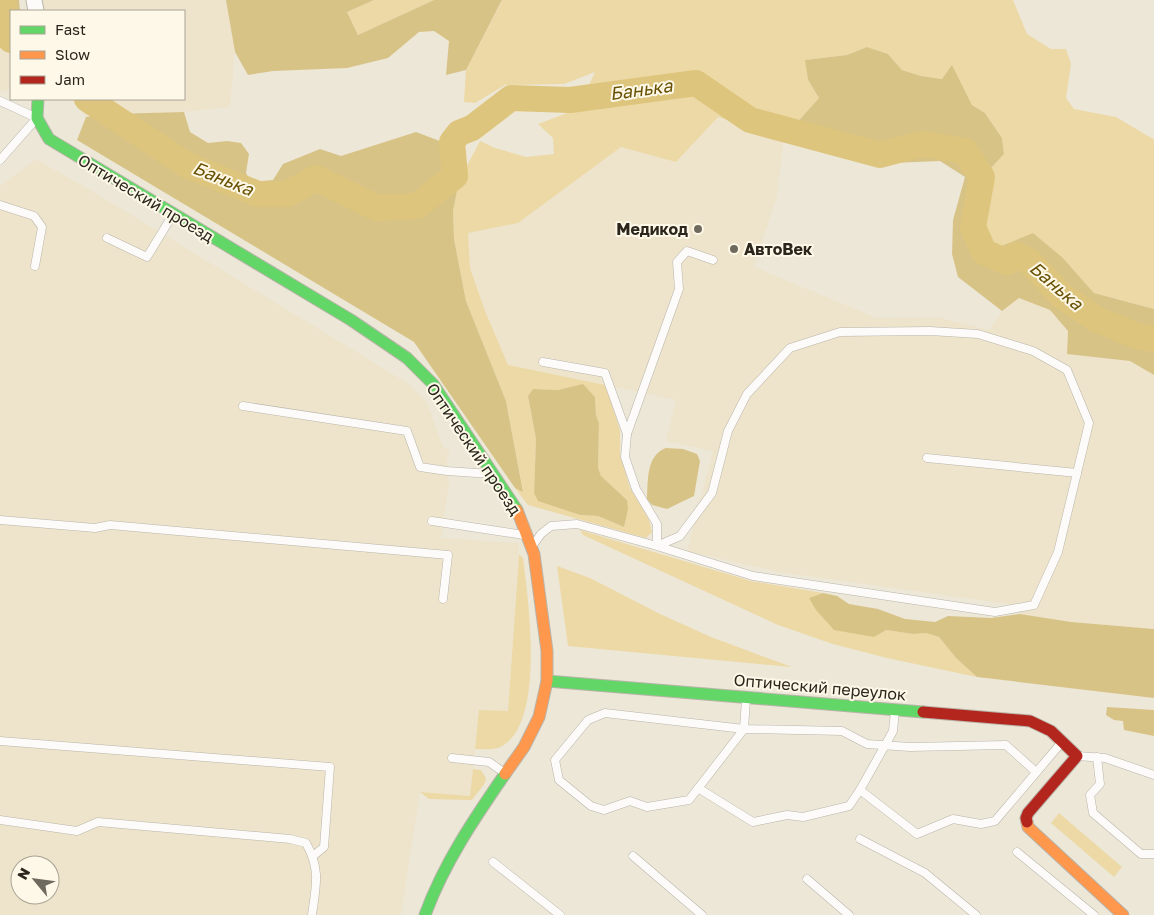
<svg xmlns="http://www.w3.org/2000/svg" width="1154" height="915" font-family="'Golos Text',sans-serif">
	<rect width="100%" height="100%" fill="#ede7d8"/>
	<g fill="#eee4cb" fill-rule="evenodd">
		<path d="M 0,0 L 11,40 L 11,90 L 4,92 L 0,90 Z"/>
		<path d="M 43,0 L 226,0 L 235,52 L 230,107 L 184,112 L 110,114 L 86,117 L 71,99 L 184,99 L 184,11 L 44,11 Z"/>
		<path d="M 718,117 L 784,137 L 777,196 L 754,267 L 877,318 L 937,317 L 989,330 L 1002,311 L 1019,298 L 1050,310 L 1068,331 L 1067,354 L 1130,361 L 1154,375 L 1154,629 L 1071,622 L 1020,614 L 1008,604 L 778,572 L 687,551 L 713,451 L 666,441 L 676,400 L 508,365 L 485,311 L 470,268 L 468,233 L 518,223 L 621,147 L 676,162 Z"/>
		<path d="M 36,159 L 102,197 L 409,384 L 427,402 L 443,447 L 450,451 L 447,456 L 449,483 L 441,538 L 519,543 L 508,712 L 479,710 L 470,796 L 420,792 L 401,915 L 0,915 L 0,186 ZM 20,865 L 50,865 L 50,895 L 20,895 Z"/>
	</g>
	<g fill="#ecd9a5" fill-rule="evenodd">
		<path d="M 374,0 L 434,0 L 358,35 L 347,12 Z"/>
		<path d="M 487,0 L 1013,0 L 1027,34 L 1051,49 L 1066,49 L 1071,64 L 1066,98 L 1074,109 L 1116,117 L 1153,139 L 1154,138 L 1154,309 L 1094,293 L 1063,258 L 997,248 L 986,238 L 980,208 L 991,168 L 1004,154 L 1002,138 L 985,113 L 972,105 L 952,66 L 942,79 L 921,76 L 902,70 L 888,54 L 867,47 L 847,55 L 806,60 L 808,80 L 819,98 L 784,137 L 718,117 L 676,162 L 621,147 L 518,223 L 468,233 L 470,268 L 485,311 L 508,365 L 605,385 L 620,430 L 620,455 L 630,488 L 649,520 L 652,532 L 646,538 L 528,505 L 515,488 L 523,491 L 506,401 L 466,301 L 454,239 L 453,211 L 459,181 L 480,141 L 495,148 L 526,157 L 554,154 L 553,138 L 538,124 L 578,109 L 595,72 L 564,84 L 505,85 L 475,103 L 464,102 L 466,70 L 502,1 ZM 583,385 L 595,397 L 596,415 L 599,423 L 598,468 L 601,476 L 627,500 L 624,527 L 598,516 L 580,515 L 534,493 L 536,439 L 528,396 L 533,389 L 558,390 Z"/>
		<path d="M 580,530 L 751,581 L 823,593 L 810,598 L 886,630 L 913,634 L 926,633 L 939,637 L 956,658 L 977,677 L 887,658 L 833,644 L 778,625 L 583,535 Z"/>
		<path d="M 519,554 L 523,558 C 528,598 547,729 498,748 C 491,750 482,749 475,749 L 479,710 L 508,711 Z"/>
		<path d="M 557,566 L 590,578 L 660,614 L 711,637 L 792,667 L 568,646 Z"/>
		<path d="M 473,769 L 481,770 L 486,778 L 485,783 L 472,800 L 429,799 L 420,792 L 470,796 Z"/>
		<path d="M 1059,813 L 1122,867 L 1114,877 L 1051,823 Z"/>
	</g>
	<g fill="#d8c387">
		<path d="M 0,0 L 19,0 L 20,11 L 11,11 L 11,51 L 2,46 L 0,43 Z"/>
		<path d="M 226,0 L 374,0 L 347,12 L 358,35 L 434,0 L 502,0 L 466,70 L 446,75 L 449,41 L 434,31 L 419,32 L 388,58 L 347,68 L 273,71 L 248,75 L 235,52 Z"/>
		<path d="M 867,47 L 888,54 L 902,70 L 921,76 L 942,79 L 952,65 L 972,105 L 985,113 L 1002,138 L 1004,154 L 991,168 L 980,208 L 986,237 L 997,248 L 1033,233 L 1063,258 L 1094,293 L 1154,309 L 1154,375 L 1130,361 L 1067,354 L 1068,331 L 1050,310 L 1019,298 L 1002,311 L 958,277 L 952,254 L 953,220 L 965,177 L 940,161 L 891,163 L 840,155 L 784,137 L 819,98 L 808,80 L 805,60 L 847,55 Z"/>
		<path d="M 184,112 L 190,132 L 208,143 L 227,141 L 241,143 L 249,154 L 246,173 L 251,182 L 273,180 L 283,164 L 320,149 L 341,156 L 416,132 L 445,143 L 459,181 L 453,211 L 454,239 L 466,301 L 506,401 L 523,492 L 515,488 L 414,342 L 77,140 L 86,117 L 110,114 Z"/>
		<path d="M 583,384 L 595,397 L 596,415 L 599,423 L 598,468 L 601,476 L 627,500 L 628,509 L 624,527 L 598,516 L 580,515 L 538,501 L 534,493 L 536,439 L 528,396 L 533,389 L 558,390 Z"/>
		<path d="M 666,448 L 683,449 L 697,454 L 700,461 L 694,496 L 667,509 L 652,505 L 647,499 C 648,481 646,455 666,448 Z"/>
		<path d="M 823,593 L 837,596 L 849,604 L 878,609 L 905,619 L 935,622 L 948,616 L 991,618 L 1020,614 L 1071,622 L 1154,629 L 1154,698 L 977,677 L 956,658 L 939,637 L 926,633 L 913,634 L 886,630 L 874,637 L 834,630 L 816,610 L 809,598 Z"/>
		<path d="M 1107,707 L 1154,710 L 1154,736 L 1124,730 L 1123,721 L 1114,720 L 1106,715 Z"/>
	</g>
	<g fill="none" stroke-linecap="round" stroke-linejoin="round">
		<g stroke="#dec57d" stroke-width="26">
			<path d="M 3,0 L 7,36 L 11,40"/>
			<path d="M 87,99 L 187,165 L 258,194 L 287,194 L 316,178 L 377,208 L 417,206 L 455,176 L 452,142 L 459,133 L 472,128 L 511,98 L 570,100 L 696,83 L 750,120 L 880,155 L 922,144 L 965,151 L 982,177 L 973,227 L 984,252 L 1007,262 L 1016,255 L 1030,262 L 1062,296 L 1096,319 L 1137,336 L 1154,339"/>
		</g>
		<g stroke="#b9b4a9" stroke-width="9">
			<g id="lane">
				<path d="M 0,101 L 37,118 L 0,160"/>
				<path d="M 0,205 L 34,216 L 42,227 L 35,266"/>
				<path d="M 107,238 L 147,257 L 172,216"/>
				<path d="M 243,406 L 407,431 L 420,467 L 447,471 L 491,474"/>
				<path d="M 627,434 L 679,289 L 677,262 L 687,251 L 713,260"/>
				<path d="M 927,458 L 1077,473"/>
				<path d="M 0,520 L 95,528 L 110,525 L 448,555 L 443,599"/>
				<path d="M 432,521 L 524,535"/>
				<path d="M 533,545 L 541,534 L 551,526 L 577,524 L 657,546 L 753,576 L 995,612 L 1034,605 L 1058,552 L 1089,423 L 1067,370 L 1033,351 L 978,334 L 930,331 L 840,332 L 790,348 L 747,394 L 728,431 L 712,493 L 680,536 L 657,546 L 657,524 L 636,489 L 625,457 L 627,434 L 605,373 L 543,362"/>
				<path d="M 746,699 L 744,729 L 689,800 L 647,807 L 630,801 L 604,810 L 591,806 L 559,780 L 555,760 L 588,720 L 605,713 L 744,729 L 842,731 L 867,744 L 910,747 L 1006,745 L 1036,772"/>
				<path d="M 0,741 L 330,767 L 324,847 L 313,856"/>
				<path d="M 1077,756 L 1105,758 L 1154,775"/>
				<path d="M 1097,757 L 1100,784 L 1090,795 L 1093,813 L 1141,854 L 1154,854"/>
				<path d="M 452,758 L 489,762 L 506,774"/>
				<path d="M 698,788 L 753,822 L 787,815 L 803,817 L 849,806 L 860,790 L 917,834 L 953,819 L 981,824 L 995,821 L 1062,742"/>
				<path d="M 860,790 L 893,731 L 895,711"/>
				<path d="M 0,820 L 77,831 L 98,822 L 290,839 L 306,843 C 321,870 316,885 312,915"/>
				<path d="M 860,839 L 925,873 L 976,915"/>
				<path d="M 1017,852 L 1094,915"/>
				<path d="M 633,856 L 702,915"/>
				<path d="M 493,862 L 560,915"/>
				<path d="M 807,879 L 849,915"/>
			</g>
		</g>
		<g stroke="#b9b4a9" stroke-width="17">
			<path id="street" d="M 34,0 L 36,11"/>
		</g>
		<g stroke="#b9b4a9" stroke-width="13">
			<g id="fast">
				<path d="M 38,99 L 37,118 L 49,139 L 351,320 L 407,358 L 433,384 L 517,510"/>
				<path d="M 547,681 L 923,712"/>
				<path d="M 425,915 C 444,863 474,819 505,774"/>
			</g>
		</g>
		<g stroke="#b9b4a9" stroke-width="13">
			<g id="slow">
				<path d="M 505,774 L 524,747 L 539,717 L 547,681 L 547,651 L 534,554 L 517,510"/>
				<path d="M 1027,822 L 1028,827 L 1123,915"/>
			</g>
		</g>
		<g stroke="#b9b4a9" stroke-width="13">
			<path id="jam" d="M 923,712 L 1030,721 L 1051,731 L 1077,756 L 1028,813 L 1026,818 L 1027,822"/>
		</g>
		<use href="#lane" stroke="#fcfbf9" stroke-width="8"/>
		<use href="#street" stroke="#fcfbf9" stroke-width="15"/>
		<use href="#fast" stroke="#63d668" stroke-width="11"/>
		<use href="#slow" stroke="#ff974d" stroke-width="11"/>
		<use href="#jam" stroke="#b3261e" stroke-width="11"/>
	</g>
	<g fill="#6e6a5e" stroke="#fef8e8" stroke-width="2">
		<circle cx="698" cy="229" r="5"/>
		<circle cx="734" cy="249" r="5"/>
	</g>
	<g text-anchor="middle" stroke-width="4" stroke-linejoin="round" paint-order="stroke">
		<g font-size="16" fill="#2a261c" stroke="#fef8e8">
			<text transform="translate(146 198) rotate(31)" y="6">Оптический проезд</text>
			<text transform="translate(474 449) rotate(56)" y="6">Оптический проезд</text>
			<text transform="translate(820 687) rotate(5)" y="6">Оптический переулок</text>
		</g>
		<g font-size="16" font-weight="bold" fill="#2a261c" stroke="#fef8e8" text-anchor="end">
			<text x="688" y="235">Медикод</text>
			<text x="744" y="255" text-anchor="start">АвтоВек</text>
		</g>
		<g font-size="18" font-style="italic" fill="#685102" stroke="#fef8e8">
			<text transform="translate(641 90) rotate(-8)" y="6">Банька</text>
			<text transform="translate(223 179) rotate(22)" y="6">Банька</text>
			<text transform="translate(1056 286) rotate(41)" y="6">Банька</text>
		</g>
	</g>
	<rect x="10" y="10" width="175" height="90" fill="#fef8e8" stroke="#a9a496"/>
	<rect x="20" y="26" width="25" height="8" fill="#63d668" stroke="#a9a496"/>
	<text x="55" y="35" font-size="15" fill="#2a261c">Fast</text>
	<rect x="20" y="51" width="25" height="8" fill="#ff974d" stroke="#a9a496"/>
	<text x="55" y="60" font-size="15" fill="#2a261c">Slow</text>
	<rect x="20" y="76" width="25" height="8" fill="#b3261e" stroke="#a9a496"/>
	<text x="55" y="85" font-size="15" fill="#2a261c">Jam</text>
	<g transform="translate(35 880) rotate(299)"><circle r="24" fill="#fef8e8" stroke="#a9a496"/>
	<path d="M0-4L9 19L0 12L-9 19Z" fill="#6e6a5e"/>
	<text y="-8" font-size="14" font-weight="bold" text-anchor="middle" fill="#2a261c">N</text>
	</g>
</svg>
